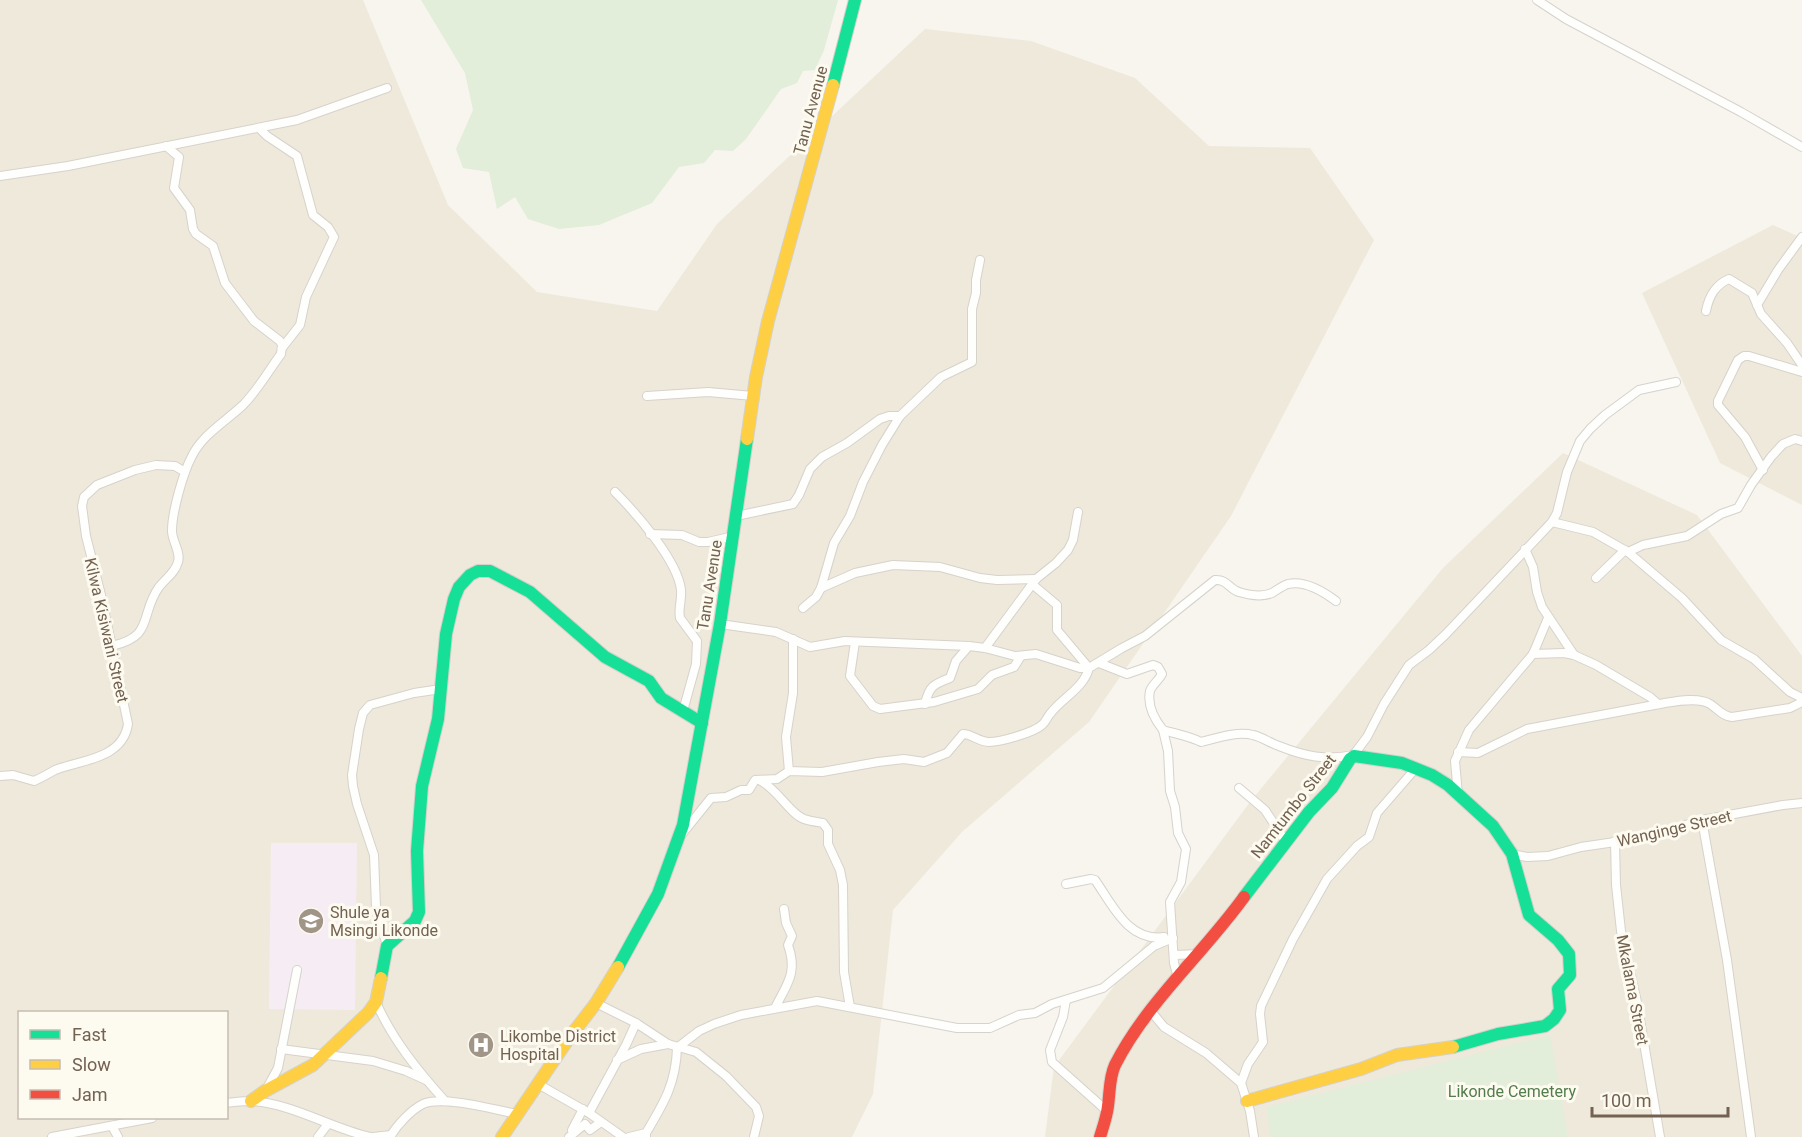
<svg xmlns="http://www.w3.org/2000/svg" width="1802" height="1137" font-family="Roboto,sans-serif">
	<rect width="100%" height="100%" fill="#f7f5ee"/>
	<g fill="#efe9dc" fill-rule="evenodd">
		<path d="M 0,0 L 363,0 L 448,205 L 537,292 L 657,311 L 717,224 L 925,29 L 1031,41 L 1135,78 L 1209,146 L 1310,148 L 1374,240 L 1231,516 L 1089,722 L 962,832 L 893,910 L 873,1094 L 852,1137 L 0,1137 ZM 20,1012 L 226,1012 L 226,1118 L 20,1118 Z"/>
		<path d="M 1773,225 L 1802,238 L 1802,505 L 1720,463 L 1642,293 Z"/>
		<path d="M 1563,453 L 1697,515 L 1802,656 L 1802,1137 L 1045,1137 L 1054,1067 L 1250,802 L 1443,568 Z"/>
	</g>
	<path fill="#f5edf3" d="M 271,843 L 357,843 L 355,1010 L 269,1009 Z"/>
	<g fill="#e2edda">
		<path d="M 421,0 L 838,0 L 824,50 L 815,70 L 803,71 L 797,83 L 781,89 L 746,139 L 733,151 L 715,150 L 704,163 L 679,167 L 652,203 L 599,225 L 559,229 L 528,219 L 515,197 L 497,209 L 489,172 L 463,168 L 456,149 L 473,110 L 465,73 Z"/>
		<path d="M 1550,1035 L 1568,1137 L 1270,1137 L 1267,1107 Z"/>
	</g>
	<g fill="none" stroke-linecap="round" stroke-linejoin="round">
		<g stroke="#d6d2cc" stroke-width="10">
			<g id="street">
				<path d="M 1537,0 L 1566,19 L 1741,112 L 1802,147"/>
				<path d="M 259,128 L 267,136 L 297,156 L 313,215 L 328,227 L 334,237 L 306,297 L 300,325 L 282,348"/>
				<path d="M 0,176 L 68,166 L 297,120 L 387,88"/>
				<path d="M 1757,305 L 1778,270 L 1802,237"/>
				<path d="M 1706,311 C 1709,296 1715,285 1729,279 L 1752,293 L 1761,314 L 1787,343 L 1802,365"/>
				<path d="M 647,396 L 708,392 L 753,396"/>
				<path d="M 1763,470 L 1745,437 L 1718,405 L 1718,401 L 1738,360 L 1744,356 L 1749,356 L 1802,372"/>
				<path d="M 615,492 C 636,513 678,561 681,590 C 682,600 678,609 680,618 L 697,641 L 696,664 L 683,711"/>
				<path d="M 736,516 L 793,504 L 799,495 L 810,469 L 822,457 L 847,443 L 880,419 L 889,416 L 900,416"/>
				<path d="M 1552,522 L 1593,532 L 1628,552 L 1682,598 L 1721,640 L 1754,659 L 1790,692 L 1802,698"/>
				<path d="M 650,534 L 682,535 L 699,542 L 708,542 L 734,536"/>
				<path d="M 1525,549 L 1533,567 L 1537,592 L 1542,607 L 1574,655"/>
				<path d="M 1628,552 L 1643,545 L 1687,536 L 1721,514 L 1738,508 L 1751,485 L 1771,457 L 1783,444 L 1795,439 L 1802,441"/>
				<path d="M 1596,578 L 1625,550"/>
				<path d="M 821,588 L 855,573 L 893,565 L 940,567 L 980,578 L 997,580 L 1036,579"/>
				<path d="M 803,608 L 816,597 L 821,588 L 834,543 L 850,516 L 863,482 L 882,445 L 900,416 L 941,377 L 972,362 L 972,309 L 976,293 L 976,280 L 980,260"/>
				<path d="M 720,624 L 776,632 L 810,647 L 845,641 L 969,646 L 985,648 L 1015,656 L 1036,654 L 1080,668 L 1089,668 L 1122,648 L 1145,636 L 1215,580 C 1227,579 1230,590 1239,592 C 1249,595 1263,597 1272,593 C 1277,590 1282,586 1288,584 C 1305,580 1324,592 1336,601"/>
				<path d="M 855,642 L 850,676 L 873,706 L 880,709 L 934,702 L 978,689 L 992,675 L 1014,667 L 1021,656"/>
				<path d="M 111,646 C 155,637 139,615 159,587 C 166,578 175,573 178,562 C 181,552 172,541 172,531 C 172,512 183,473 192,456 C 203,434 225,422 243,405 C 258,390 269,370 281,354 L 282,345 L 280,341 L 254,321 L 225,283 L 213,246 L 196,234 L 193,229 L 190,210 L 174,188 L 179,157 L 166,146"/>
				<path d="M 985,648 L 1036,579 L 1056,563 L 1068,550 L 1073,540 L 1078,512"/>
				<path d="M 1533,654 L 1564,653 L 1574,655 L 1596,665 L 1650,697 L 1658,704"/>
				<path d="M 1099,663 L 1127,674 L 1153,665 L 1158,667 L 1162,674 C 1159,680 1152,685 1150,691 C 1147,705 1155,720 1163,730 C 1176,734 1189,736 1201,742 C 1217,738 1237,731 1253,735 C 1262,737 1270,743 1279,746 C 1304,756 1327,761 1353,755"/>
				<path d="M 925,704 C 929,686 934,684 950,678 L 956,661 L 969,646"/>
				<path d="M 1163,730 L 1168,751 L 1170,791 L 1175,807 L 1178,833 L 1186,849 L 1181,882 L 1170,902 L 1174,963 L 1178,978"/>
				<path d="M 1458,752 L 1478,753 L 1527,729 L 1665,703 C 1677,701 1699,697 1710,704 C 1718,709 1722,716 1732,717 L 1790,708 L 1802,702"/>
				<path d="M 1352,757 L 1367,737 L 1384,704 L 1409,665 L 1429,650 L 1446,634 L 1552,522 L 1557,513 L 1567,472 L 1580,441 L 1590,429 L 1605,415 L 1639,390 L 1676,382"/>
				<path d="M 789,771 L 786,737 L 793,693 L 793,639"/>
				<path d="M 0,776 L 13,775 L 34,781 C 41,778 48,774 55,770 C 81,760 123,759 128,724 L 101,595 L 86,536 L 82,506 L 84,497 L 97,485 L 135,470 L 156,465 L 175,466 L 185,472"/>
				<path d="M 761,781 C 778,790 790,814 804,819 C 810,821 817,822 823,823 L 828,830 L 828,844 L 840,870 L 843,885 L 844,972 L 850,1007"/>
				<path d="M 1239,788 L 1265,810 L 1286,842"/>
				<path d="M 1458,795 L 1455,761 L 1469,730 L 1533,654 L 1548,618"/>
				<path d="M 1702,820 L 1727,960 L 1751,1137"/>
				<path d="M 682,834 L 711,798 L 726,797 L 741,790 L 749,790 L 755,780 L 777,779 L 789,771 L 822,772 L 878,762 L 904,759 L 924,762 L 947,753 L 963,734 C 972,734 979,742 989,742 C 1000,742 1033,733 1042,725 C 1046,722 1047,717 1050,714 C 1062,698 1084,688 1089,668 L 1057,630 L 1057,605 L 1032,584"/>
				<path d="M 1615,841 L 1616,885 L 1621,931 L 1637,1002 L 1660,1137"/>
				<path d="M 1512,854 L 1527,857 L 1548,856 L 1581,847 L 1642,838 L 1702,820 L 1783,805 L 1802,803"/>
				<path d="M 1066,884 L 1091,879 L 1095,880 C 1112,904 1128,942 1164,937"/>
				<path d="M 387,946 L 376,907 L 374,855 L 357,804 L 353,786 L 352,775 L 359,729 L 363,713 L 370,705 L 414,693 L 441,689"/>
				<path d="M 1174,955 L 1199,954"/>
				<path d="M 1066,1000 L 1063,1017 L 1050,1050 L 1052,1062 L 1107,1111"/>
				<path d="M 376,1002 C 392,1039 418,1071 445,1101"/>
				<path d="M 596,1003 L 636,1023 L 668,1044 L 696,1052 L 726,1076 L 756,1107 L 759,1116 L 754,1137"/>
				<path d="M 775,1008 C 787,984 798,973 788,945 L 792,936 L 786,923 L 784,909"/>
				<path d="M 1150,1010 L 1164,1027 L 1206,1053 L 1241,1083 L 1250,1111 L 1254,1137"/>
				<path d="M 281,1049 L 373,1061 L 406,1071 L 426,1080"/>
				<path d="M 617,1060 L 641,1049 L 668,1044"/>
				<path d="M 1241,1083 L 1248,1064 L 1263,1042 L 1260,1014 L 1261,1006 L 1293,939 L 1327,879 L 1357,846 L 1369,837 L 1377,813 L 1416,768"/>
				<path d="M 538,1084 L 589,1113 L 623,1137"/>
				<path d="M 266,1090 L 278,1068 L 297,970"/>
				<path d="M 226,1103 C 234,1102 242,1101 250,1101 C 292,1103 330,1128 370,1137"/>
				<path d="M 589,1113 L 626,1045 L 636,1023"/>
				<path d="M 112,1126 L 118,1137"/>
				<path d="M 572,1130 L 583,1109"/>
				<path d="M 52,1137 L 152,1118"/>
				<path d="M 318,1137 L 328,1124"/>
				<path d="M 373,1137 L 391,1135"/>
				<path d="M 390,1137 C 397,1125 411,1110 423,1104 C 442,1095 496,1110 517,1114"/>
				<path d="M 569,1137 L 585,1124 L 590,1130 L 601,1122"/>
				<path d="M 629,1137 L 646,1133"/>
				<path d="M 646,1137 L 646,1133 C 664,1103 676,1083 677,1048 L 699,1031 L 714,1024 L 741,1015 L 817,1001 L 957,1028 L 990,1028 L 1019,1015 L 1035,1013 L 1052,1004 L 1103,988 L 1154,946 L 1173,938"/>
			</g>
		</g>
		<g stroke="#d5d1c9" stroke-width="14">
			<g id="fast">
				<path d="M 833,85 L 855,0"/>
				<path d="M 1244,897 L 1309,812 L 1332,788 L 1350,759 L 1354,756 L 1402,763 L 1432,775 L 1448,785 L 1493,826 L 1512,854 L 1529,915 L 1558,940 L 1569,954 L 1570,975 L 1558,989 L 1560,1010 L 1554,1019 L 1545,1026 L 1498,1034 L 1453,1047"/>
				<path d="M 618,967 L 658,894 L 683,825 L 720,624 L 747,439"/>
				<path d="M 381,978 L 387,946 L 415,921 L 419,912 L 417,851 L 422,786 L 438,719 L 446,634 L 454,599 L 459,587 L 470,575 L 478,571 L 490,571 L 530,592 L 605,657 L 649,681 L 661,698 L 702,723"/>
			</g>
		</g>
		<g stroke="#d5d1c9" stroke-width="14">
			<g id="slow">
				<path d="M 747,439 L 756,377 L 768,321 L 833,85"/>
				<path d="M 251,1101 L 265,1091 L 313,1065 L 368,1013 L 376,1002 L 381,978"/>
				<path d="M 1247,1101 L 1361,1069 L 1397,1055 L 1453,1047"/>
				<path d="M 502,1137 L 569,1038 L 596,1003 L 618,967"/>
			</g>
		</g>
		<g stroke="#d5d1c9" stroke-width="14">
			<path id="jam" d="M 1100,1137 C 1103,1127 1107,1116 1108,1106 C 1110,1092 1109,1078 1115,1065 C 1147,1002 1203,954 1244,897"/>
		</g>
		<use href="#street" stroke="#fefefc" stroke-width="8"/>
		<use href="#fast" stroke="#16e098" stroke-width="12"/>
		<use href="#slow" stroke="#ffcf43" stroke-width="12"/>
		<use href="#jam" stroke="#f24e42" stroke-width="12"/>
	</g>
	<defs>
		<g id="school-disc" transform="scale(1.35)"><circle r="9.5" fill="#a19587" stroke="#fdfaf0"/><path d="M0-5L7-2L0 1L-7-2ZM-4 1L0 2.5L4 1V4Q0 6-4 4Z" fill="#fff"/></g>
		<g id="hospital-disc" transform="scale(1.35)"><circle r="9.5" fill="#a19587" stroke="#fdfaf0"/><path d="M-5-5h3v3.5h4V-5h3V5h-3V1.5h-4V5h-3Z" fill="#fff"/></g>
	</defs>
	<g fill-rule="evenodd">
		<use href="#school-disc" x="311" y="921"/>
		<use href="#hospital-disc" x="481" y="1045"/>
	</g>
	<g text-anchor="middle" stroke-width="6" stroke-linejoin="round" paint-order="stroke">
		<g font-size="16" fill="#736250" stroke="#fdfaf0">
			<text transform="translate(810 110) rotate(-75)" y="6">Tanu Avenue</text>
			<text transform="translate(709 585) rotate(-81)" y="6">Tanu Avenue</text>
			<text transform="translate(107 630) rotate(77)" y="6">Kilwa Kisiwani Street</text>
			<text transform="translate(1293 806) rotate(-52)" y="6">Namtumbo Street</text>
			<text transform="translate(1674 828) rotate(-13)" y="6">Wanginge Street</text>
			<text transform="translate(1633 990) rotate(79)" y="6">Mkalama Street</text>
		</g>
		<g font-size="16" fill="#736250" stroke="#fdfaf0" text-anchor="start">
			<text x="330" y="918">Shule ya<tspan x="330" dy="18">Msingi Likonde</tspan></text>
			<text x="500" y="1042">Likombe District<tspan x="500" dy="18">Hospital</tspan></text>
		</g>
		<g font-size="16" fill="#537d4c" stroke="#fdfaf0">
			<text x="1512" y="1097">Likonde Cemetery</text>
		</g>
	</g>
	<rect x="18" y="1011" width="210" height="108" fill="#fdfaf0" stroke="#c6bdb0" stroke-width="1.5"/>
	<rect x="30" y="1030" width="30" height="9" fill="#16e098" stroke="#c6bdb0" stroke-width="1.5"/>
	<text x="72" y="1041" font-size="18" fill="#736250">Fast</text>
	<rect x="30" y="1060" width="30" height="9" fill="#ffcf43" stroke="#c6bdb0" stroke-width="1.5"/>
	<text x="72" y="1071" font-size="18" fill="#736250">Slow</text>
	<rect x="30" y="1090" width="30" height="9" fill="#f24e42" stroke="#c6bdb0" stroke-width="1.5"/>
	<text x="72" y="1101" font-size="18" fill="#736250">Jam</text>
	<path d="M1592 1107v9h136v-9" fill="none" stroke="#736250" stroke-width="3"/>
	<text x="1601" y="1107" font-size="18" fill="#736250" stroke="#fdfaf0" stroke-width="4.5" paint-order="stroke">100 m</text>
</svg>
